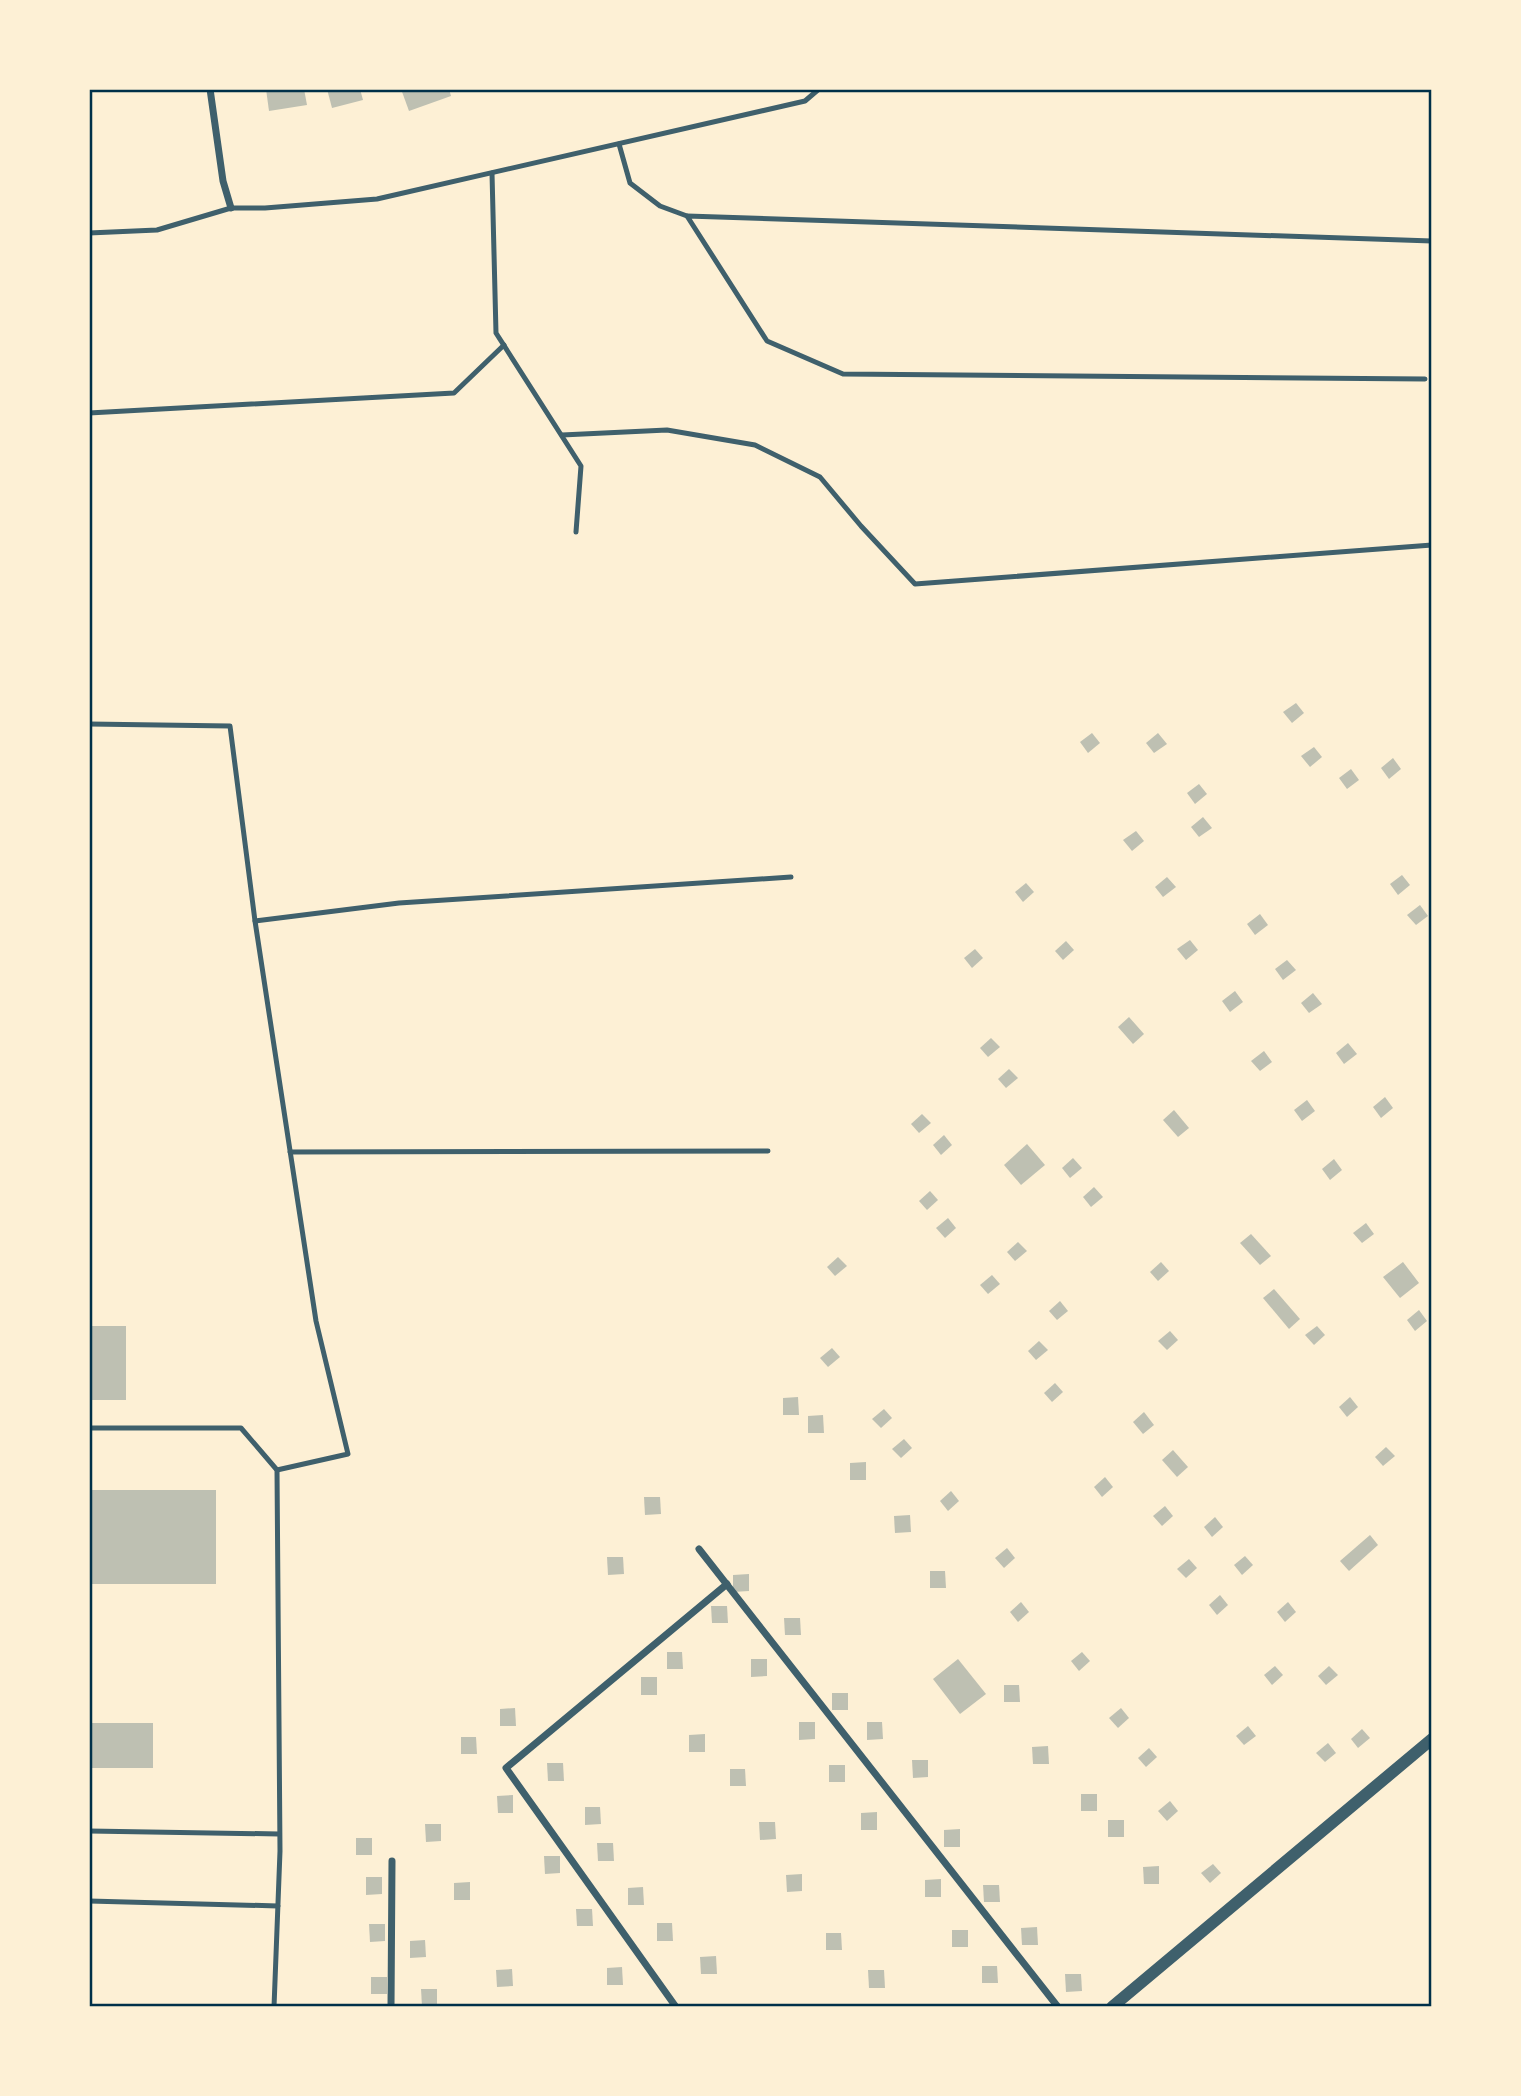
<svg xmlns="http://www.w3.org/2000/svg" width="1521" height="2096" font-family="Commissioner,sans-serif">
	<rect width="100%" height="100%" fill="#fdf0d5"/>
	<g fill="#bec0b2">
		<path d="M 266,89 L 304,89 L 307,105 L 269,111 Z"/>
		<path d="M 327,89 L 360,89 L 363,100 L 332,108 Z"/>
		<path d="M 401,89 L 449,89 L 451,96 L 409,111 Z"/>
		<path d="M 1296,703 L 1304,713 L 1292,723 L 1283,712 Z"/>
		<path d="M 1092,733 L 1100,743 L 1088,753 L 1080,742 Z"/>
		<path d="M 1158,733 L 1167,744 L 1154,753 L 1146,743 Z"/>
		<path d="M 1314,747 L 1322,757 L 1310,767 L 1301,756 Z"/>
		<path d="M 1393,758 L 1401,769 L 1389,779 L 1381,768 Z"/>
		<path d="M 1351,769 L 1359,780 L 1347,789 L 1339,778 Z"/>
		<path d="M 1199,784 L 1207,794 L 1195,804 L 1187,793 Z"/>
		<path d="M 1203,817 L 1212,828 L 1199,837 L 1191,827 Z"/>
		<path d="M 1136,831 L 1144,841 L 1132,851 L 1123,840 Z"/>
		<path d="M 1402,875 L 1410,885 L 1398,895 L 1390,884 Z"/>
		<path d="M 1167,877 L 1176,887 L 1163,897 L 1155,887 Z"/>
		<path d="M 1026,883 L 1034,892 L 1023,902 L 1015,892 Z"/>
		<path d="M 1420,905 L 1428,916 L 1416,925 L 1407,915 Z"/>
		<path d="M 1260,914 L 1268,925 L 1255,935 L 1247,924 Z"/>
		<path d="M 1190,940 L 1198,950 L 1186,960 L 1177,949 Z"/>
		<path d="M 1066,941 L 1074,950 L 1063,960 L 1055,951 Z"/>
		<path d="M 975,949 L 983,958 L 972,968 L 964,958 Z"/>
		<path d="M 1287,960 L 1296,970 L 1283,980 L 1275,969 Z"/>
		<path d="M 1235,991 L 1243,1002 L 1230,1012 L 1222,1001 Z"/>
		<path d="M 1313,993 L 1322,1004 L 1309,1013 L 1301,1003 Z"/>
		<path d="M 1129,1017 L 1144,1034 L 1133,1044 L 1118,1027 Z"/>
		<path d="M 991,1038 L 1000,1047 L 988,1057 L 980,1048 Z"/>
		<path d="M 1348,1043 L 1357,1054 L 1344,1064 L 1336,1053 Z"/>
		<path d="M 1264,1051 L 1272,1062 L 1260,1071 L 1251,1061 Z"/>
		<path d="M 1009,1069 L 1018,1078 L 1006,1088 L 998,1079 Z"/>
		<path d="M 1385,1097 L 1393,1108 L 1381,1118 L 1373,1107 Z"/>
		<path d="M 1307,1100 L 1315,1111 L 1302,1121 L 1294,1110 Z"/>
		<path d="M 1174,1110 L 1189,1128 L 1178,1137 L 1163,1120 Z"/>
		<path d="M 922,1114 L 931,1123 L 919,1133 L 911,1124 Z"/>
		<path d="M 944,1135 L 952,1145 L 941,1155 L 933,1145 Z"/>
		<path d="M 1027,1144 L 1045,1165 L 1021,1185 L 1004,1165 Z"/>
		<path d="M 1073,1158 L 1082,1168 L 1070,1178 L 1062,1168 Z"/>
		<path d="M 1334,1159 L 1342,1170 L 1330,1180 L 1322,1169 Z"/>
		<path d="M 1094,1187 L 1103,1197 L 1091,1207 L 1083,1197 Z"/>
		<path d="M 930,1191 L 938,1200 L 927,1210 L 919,1201 Z"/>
		<path d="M 948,1218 L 956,1228 L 945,1238 L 936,1228 Z"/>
		<path d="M 1366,1223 L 1374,1234 L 1362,1243 L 1353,1233 Z"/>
		<path d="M 1251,1234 L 1271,1256 L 1260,1265 L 1240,1243 Z"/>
		<path d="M 1018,1242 L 1027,1251 L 1015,1261 L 1007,1252 Z"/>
		<path d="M 838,1257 L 847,1266 L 835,1276 L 827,1267 Z"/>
		<path d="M 1161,1262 L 1169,1271 L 1158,1281 L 1150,1272 Z"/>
		<path d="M 1403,1262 L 1419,1283 L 1400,1298 L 1383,1277 Z"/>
		<path d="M 992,1275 L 1000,1284 L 988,1294 L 980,1285 Z"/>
		<path d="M 1274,1289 L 1300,1319 L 1289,1329 L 1263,1298 Z"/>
		<path d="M 1060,1301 L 1068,1311 L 1057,1320 L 1049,1311 Z"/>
		<path d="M 1419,1310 L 1427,1321 L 1415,1331 L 1407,1320 Z"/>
		<rect x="89" y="1326" width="37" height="74"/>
		<path d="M 1317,1326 L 1325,1335 L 1314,1345 L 1305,1335 Z"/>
		<path d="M 1170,1331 L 1178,1340 L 1167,1350 L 1158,1341 Z"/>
		<path d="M 1039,1341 L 1048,1350 L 1036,1360 L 1028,1351 Z"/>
		<path d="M 832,1348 L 840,1357 L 828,1367 L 820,1358 Z"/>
		<path d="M 1055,1383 L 1063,1392 L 1052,1402 L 1044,1393 Z"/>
		<path d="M 798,1397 L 799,1415 L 783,1415 L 783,1398 Z"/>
		<path d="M 1350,1397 L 1358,1407 L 1347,1417 L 1339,1407 Z"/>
		<path d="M 884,1409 L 892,1418 L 881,1428 L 872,1419 Z"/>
		<path d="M 1144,1412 L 1154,1425 L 1143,1434 L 1133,1422 Z"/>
		<path d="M 823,1415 L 824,1433 L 808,1433 L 808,1416 Z"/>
		<path d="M 904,1439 L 912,1448 L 901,1458 L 892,1449 Z"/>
		<path d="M 1386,1447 L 1395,1456 L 1383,1466 L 1375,1457 Z"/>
		<path d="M 1173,1450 L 1188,1467 L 1177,1477 L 1162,1460 Z"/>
		<path d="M 866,1462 L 866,1480 L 850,1480 L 850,1463 Z"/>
		<path d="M 1105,1477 L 1113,1487 L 1102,1497 L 1094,1487 Z"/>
		<rect x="89" y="1490" width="127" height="94"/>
		<path d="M 951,1491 L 959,1501 L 948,1511 L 940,1501 Z"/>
		<path d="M 644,1497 L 660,1497 L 661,1514 L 645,1515 Z"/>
		<path d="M 1165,1506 L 1173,1516 L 1162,1526 L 1153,1516 Z"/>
		<path d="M 910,1515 L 911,1532 L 895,1533 L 894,1516 Z"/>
		<path d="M 1215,1517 L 1223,1527 L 1212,1537 L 1204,1527 Z"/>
		<path d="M 1370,1535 L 1378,1545 L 1349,1571 L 1340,1561 Z"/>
		<path d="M 1007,1548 L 1015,1558 L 1004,1568 L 995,1558 Z"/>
		<path d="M 1245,1556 L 1253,1565 L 1242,1575 L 1234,1565 Z"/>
		<path d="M 607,1557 L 623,1557 L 624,1574 L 608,1575 Z"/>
		<path d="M 1189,1559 L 1197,1568 L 1186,1578 L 1177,1569 Z"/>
		<path d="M 930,1571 L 945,1571 L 946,1588 L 930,1588 Z"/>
		<path d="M 749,1574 L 749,1591 L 733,1592 L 733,1575 Z"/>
		<path d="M 1220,1595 L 1228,1605 L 1217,1615 L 1209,1605 Z"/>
		<path d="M 1021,1602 L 1029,1612 L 1018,1622 L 1010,1612 Z"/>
		<path d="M 1288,1602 L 1296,1612 L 1285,1622 L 1277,1612 Z"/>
		<path d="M 711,1606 L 727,1606 L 728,1623 L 712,1623 Z"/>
		<path d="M 784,1618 L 800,1618 L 801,1635 L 785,1635 Z"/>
		<path d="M 667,1652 L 682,1652 L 683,1669 L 667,1669 Z"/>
		<path d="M 1082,1652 L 1090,1661 L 1079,1671 L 1071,1661 Z"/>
		<path d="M 751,1659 L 767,1659 L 767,1676 L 751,1677 Z"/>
		<path d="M 958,1659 L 986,1694 L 960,1714 L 933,1679 Z"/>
		<path d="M 1275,1666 L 1283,1675 L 1272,1685 L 1264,1675 Z"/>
		<path d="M 1329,1666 L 1338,1675 L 1326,1685 L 1318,1676 Z"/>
		<rect x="641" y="1677" width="16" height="18"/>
		<path d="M 1004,1685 L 1019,1685 L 1020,1702 L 1004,1702 Z"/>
		<rect x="832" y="1693" width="16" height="17"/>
		<path d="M 515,1708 L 516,1726 L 500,1726 L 500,1709 Z"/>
		<path d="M 1121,1708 L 1129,1718 L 1118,1728 L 1109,1718 Z"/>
		<path d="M 799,1722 L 815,1722 L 815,1739 L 799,1740 Z"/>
		<path d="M 867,1722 L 882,1722 L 883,1739 L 867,1740 Z"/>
		<rect x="89" y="1723" width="64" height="45"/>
		<path d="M 1248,1726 L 1256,1736 L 1244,1745 L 1236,1736 Z"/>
		<path d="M 1362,1729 L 1370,1738 L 1358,1748 L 1351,1739 Z"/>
		<path d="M 705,1734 L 705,1752 L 689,1752 L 689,1735 Z"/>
		<path d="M 461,1737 L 476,1737 L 477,1754 L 461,1754 Z"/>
		<path d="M 1328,1743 L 1336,1753 L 1325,1762 L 1316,1753 Z"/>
		<path d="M 1048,1746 L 1049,1764 L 1033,1764 L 1032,1747 Z"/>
		<path d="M 1149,1748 L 1157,1757 L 1146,1767 L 1138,1758 Z"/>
		<path d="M 912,1760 L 928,1760 L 928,1777 L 913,1778 Z"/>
		<path d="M 547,1763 L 563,1763 L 564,1781 L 548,1781 Z"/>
		<rect x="829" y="1765" width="16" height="17"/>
		<path d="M 730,1769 L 745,1769 L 746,1786 L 730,1786 Z"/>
		<rect x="1081" y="1794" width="16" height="17"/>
		<path d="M 513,1795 L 513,1813 L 498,1813 L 497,1796 Z"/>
		<path d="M 1170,1801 L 1178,1811 L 1167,1821 L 1158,1811 Z"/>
		<path d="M 585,1807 L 600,1807 L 601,1824 L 585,1825 Z"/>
		<path d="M 877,1812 L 877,1830 L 861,1830 L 861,1813 Z"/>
		<rect x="1108" y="1820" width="16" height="17"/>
		<path d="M 759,1822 L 775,1822 L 776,1839 L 760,1840 Z"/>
		<path d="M 425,1824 L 441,1824 L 441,1841 L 426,1842 Z"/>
		<path d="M 960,1829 L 960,1847 L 944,1847 L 944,1830 Z"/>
		<rect x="356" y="1838" width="16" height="17"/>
		<path d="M 597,1843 L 613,1843 L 614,1861 L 598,1861 Z"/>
		<path d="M 544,1856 L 560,1856 L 560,1873 L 545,1874 Z"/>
		<path d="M 1213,1864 L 1221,1873 L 1210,1883 L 1201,1873 Z"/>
		<path d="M 1159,1866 L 1159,1884 L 1144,1884 L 1143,1867 Z"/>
		<path d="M 802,1874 L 802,1891 L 787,1892 L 786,1875 Z"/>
		<path d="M 366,1877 L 382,1877 L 382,1894 L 366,1895 Z"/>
		<path d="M 941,1879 L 941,1897 L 925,1897 L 925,1880 Z"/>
		<path d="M 470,1882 L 470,1900 L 454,1900 L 454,1883 Z"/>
		<path d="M 983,1885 L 999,1885 L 1000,1902 L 984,1902 Z"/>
		<path d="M 643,1887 L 644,1905 L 628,1905 L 628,1888 Z"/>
		<path d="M 576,1909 L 592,1909 L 593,1926 L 577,1926 Z"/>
		<path d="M 657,1923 L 672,1923 L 673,1941 L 657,1941 Z"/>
		<path d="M 369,1924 L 385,1924 L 385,1941 L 370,1942 Z"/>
		<path d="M 1037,1927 L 1038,1945 L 1022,1945 L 1021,1928 Z"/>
		<rect x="952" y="1930" width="16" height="17"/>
		<path d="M 826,1933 L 841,1933 L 842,1950 L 826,1950 Z"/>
		<path d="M 425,1940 L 426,1957 L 410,1958 L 410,1941 Z"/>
		<path d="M 716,1956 L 717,1974 L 701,1974 L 700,1957 Z"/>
		<path d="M 982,1966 L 997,1966 L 998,1983 L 982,1983 Z"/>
		<path d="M 622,1967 L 623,1985 L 607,1985 L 607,1968 Z"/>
		<path d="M 512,1969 L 513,1986 L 497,1987 L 496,1970 Z"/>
		<path d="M 868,1970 L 884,1970 L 885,1988 L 869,1988 Z"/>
		<path d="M 1065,1974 L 1081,1974 L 1082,1991 L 1066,1992 Z"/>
		<rect x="371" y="1977" width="16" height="17"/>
		<path d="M 421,1989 L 437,1989 L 437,2006 L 422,2006 Z"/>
	</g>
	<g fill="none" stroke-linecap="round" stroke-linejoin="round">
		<g stroke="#3f606c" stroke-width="5">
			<path d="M 619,144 L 630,183 L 660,206 L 687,216"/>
			<path d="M 492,173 L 496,333 L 581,466 L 576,532"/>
			<path d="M 89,233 L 157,230 L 231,208 L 265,208 L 377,199 L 805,101 L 819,89"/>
			<path d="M 1425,379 L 843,374 L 767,341 L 687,216 L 1432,241"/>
			<path d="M 89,413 L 454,393 L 504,345"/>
			<path d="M 562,435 L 667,430 L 755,445 L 820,477 L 861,526 L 915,584 L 1432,545"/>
			<path d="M 89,724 L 230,726 L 255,921 L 316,1321 L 348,1454 L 277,1470"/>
			<path d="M 255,921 L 399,903 L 791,877"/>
			<path d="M 290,1152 L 768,1151"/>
			<path d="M 89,1428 L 241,1428 L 277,1470 L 280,1851 L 274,2007"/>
			<path d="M 89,1831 L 279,1834"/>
			<path d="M 89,1901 L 278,1906"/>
		</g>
		<g stroke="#3f606c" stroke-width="7">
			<path d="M 210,89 L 223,181 L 231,208"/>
			<path d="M 699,1549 L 1058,2007"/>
			<path d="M 391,2007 L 392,1861"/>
			<path d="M 676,2007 L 506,1768 L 727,1584"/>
		</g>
		<path stroke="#3f606c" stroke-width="12" d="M 1112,2007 L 1432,1739"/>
	</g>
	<rect width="1521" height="2096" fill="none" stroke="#fdf0d5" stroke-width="182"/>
	<rect x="91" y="91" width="1339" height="1914" fill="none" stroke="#003049" stroke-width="2.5"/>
</svg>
